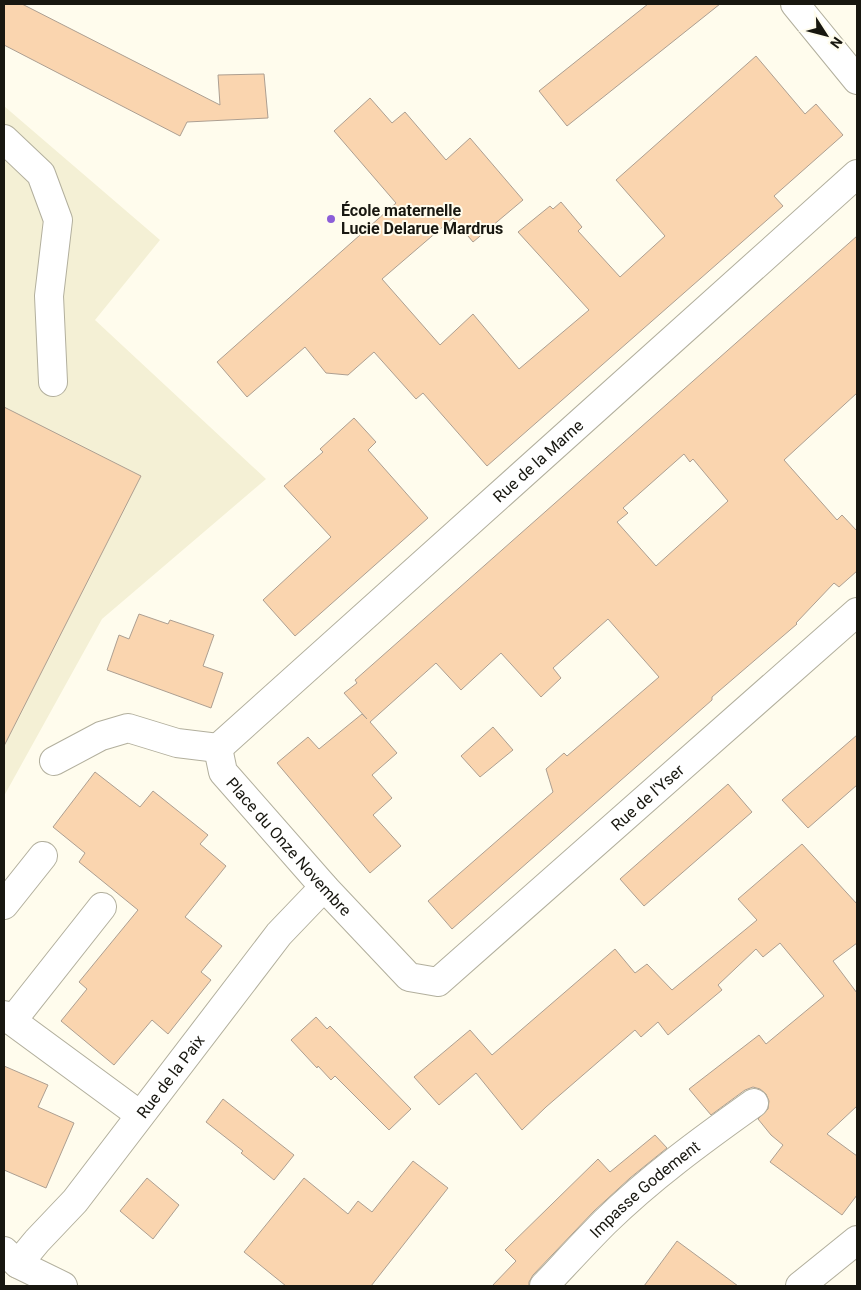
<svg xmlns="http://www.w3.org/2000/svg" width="861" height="1290" font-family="Roboto,sans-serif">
	<rect width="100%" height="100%" fill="#fffced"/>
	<path fill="#f4f0d5" d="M 4,106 L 160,240 L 95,320 L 266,479 L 102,619 L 4,796 Z"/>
	<g fill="#fad5af" stroke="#ad9f91" fill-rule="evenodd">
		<path d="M 4,4 L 22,4 L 220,105 L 218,75 L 264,74 L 268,118 L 187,122 L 180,136 L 4,45 Z"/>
		<path d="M 648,4 L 720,4 L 567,126 L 539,91 Z"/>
		<path d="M 756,56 L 805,114 L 816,104 L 843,135 L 774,196 L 783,206 L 487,466 L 423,393 L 416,399 L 374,352 L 348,375 L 326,373 L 305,347 L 247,397 L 217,362 L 396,203 L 334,131 L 370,98 L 392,123 L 405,112 L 446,160 L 470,138 L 523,200 L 473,242 L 453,218 L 382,279 L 440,345 L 473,314 L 519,369 L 589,310 L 518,232 L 550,206 L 553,209 L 561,202 L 582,227 L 578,231 L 620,277 L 665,236 L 616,180 Z"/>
		<path d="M 857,236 L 857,393 L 784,460 L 837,520 L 842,515 L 857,531 L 857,571 L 839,587 L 834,583 L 796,623 L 797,624 L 712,697 L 712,700 L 452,929 L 428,901 L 553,792 L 546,769 L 564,753 L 567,756 L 659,677 L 608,619 L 553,668 L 561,678 L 541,697 L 501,653 L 461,690 L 436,663 L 370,722 L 397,753 L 372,775 L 392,798 L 373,815 L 401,846 L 370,873 L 277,763 L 308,737 L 319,749 L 362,714 L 367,719 L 344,693 L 357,683 L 355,680 ZM 684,454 L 690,462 L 693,459 L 728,501 L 656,566 L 617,522 L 628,513 L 623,508 Z"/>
		<path d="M 4,407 L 141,476 L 4,746 Z"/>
		<path d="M 354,418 L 376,442 L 368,450 L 428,518 L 295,636 L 263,600 L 331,537 L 284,486 L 323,452 L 320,449 Z"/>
		<path d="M 139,614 L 168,624 L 170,620 L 214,635 L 203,666 L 223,673 L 211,708 L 107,670 L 119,635 L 129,639 Z"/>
		<path d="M 493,727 L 513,750 L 480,777 L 461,756 Z"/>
		<path d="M 857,735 L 857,785 L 808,828 L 782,800 Z"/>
		<path d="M 95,772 L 140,807 L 153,791 L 208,835 L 200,844 L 226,866 L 185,917 L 222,946 L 201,972 L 211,980 L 168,1034 L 152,1020 L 114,1065 L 61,1021 L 87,989 L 79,982 L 138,910 L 79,862 L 85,853 L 53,827 Z"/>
		<path d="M 728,784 L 752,812 L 644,906 L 620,879 Z"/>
		<path d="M 802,844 L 857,904 L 857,943 L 833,961 L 857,993 L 857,1106 L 827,1134 L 857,1156 L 857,1195 L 842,1215 L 770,1162 L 783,1145 L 771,1135 L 758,1119 L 768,1109 L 769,1101 L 766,1094 L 760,1089 L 753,1087 L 745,1090 L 711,1115 L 689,1089 L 759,1035 L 766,1044 L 824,996 L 780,943 L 763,957 L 756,949 L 718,985 L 722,990 L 668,1035 L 658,1022 L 641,1037 L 635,1030 L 546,1107 L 522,1130 L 476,1073 L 439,1105 L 414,1077 L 470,1030 L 492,1055 L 615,949 L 635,973 L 647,964 L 672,990 L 757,920 L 738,899 Z"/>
		<path d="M 316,1017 L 327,1029 L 330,1026 L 411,1109 L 389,1130 L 335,1076 L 331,1080 L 318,1066 L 317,1068 L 291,1040 Z"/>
		<path d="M 4,1066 L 48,1085 L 38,1107 L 74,1123 L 46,1188 L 4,1170 Z"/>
		<path d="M 223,1099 L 294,1155 L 274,1180 L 241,1153 L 243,1151 L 206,1122 Z"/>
		<path d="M 655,1135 L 667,1148 L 630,1178 L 594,1211 L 533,1275 L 529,1282 L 529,1286 L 492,1286 L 516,1261 L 505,1250 L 598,1159 L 610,1172 Z"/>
		<path d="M 413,1161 L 448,1188 L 371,1286 L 286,1286 L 244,1252 L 304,1178 L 348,1214 L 358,1201 L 372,1212 Z"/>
		<path d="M 147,1178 L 179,1205 L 153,1239 L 120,1211 Z"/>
		<path d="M 677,1241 L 738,1286 L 644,1286 Z"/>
	</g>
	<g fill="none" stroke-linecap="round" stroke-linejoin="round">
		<g stroke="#b2af9d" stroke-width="30">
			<g id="minor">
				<path d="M 795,4 L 857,80"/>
				<path d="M 4,139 L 41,174 L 58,220 L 49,296 L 53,382"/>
				<path id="s1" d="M 218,748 L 223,772 L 324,887 L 409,977 L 438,982 L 857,612"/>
				<path id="s2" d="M 218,748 L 857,174"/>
				<path d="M 54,761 L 101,736 L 128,728 L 177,743 L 218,748"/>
				<path d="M 4,905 L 43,856"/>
				<path d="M 4,1015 L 140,1115"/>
				<path d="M 12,1021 L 102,907"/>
				<path d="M 4,1251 L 18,1264 L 63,1286"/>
				<path id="s3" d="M 18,1264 L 37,1241 L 75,1201 L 279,934 L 324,887"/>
				<path id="s4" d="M 544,1286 C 564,1265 584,1243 605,1222 C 650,1178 702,1140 754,1103"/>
				<path d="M 800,1286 L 857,1240"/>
			</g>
		</g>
		<use href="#minor" stroke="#fff" stroke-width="28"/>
	</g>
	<circle fill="#8c5ed8" stroke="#fffced" stroke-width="2" cx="331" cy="219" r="5"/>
	<g text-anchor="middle" stroke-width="4" stroke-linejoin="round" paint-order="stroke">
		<g font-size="16" font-weight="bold" fill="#181710" stroke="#fffced" text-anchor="start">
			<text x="341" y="216">École maternelle<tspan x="341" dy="18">Lucie Delarue Mardrus</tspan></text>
		</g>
		<g font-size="16" fill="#181710" stroke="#fffced">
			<text dy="6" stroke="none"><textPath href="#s2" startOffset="430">Rue de la Marne</textPath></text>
			<text dy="6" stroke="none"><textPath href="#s1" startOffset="610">Rue de l'Yser</textPath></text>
			<text dy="6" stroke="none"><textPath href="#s1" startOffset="124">Place du Onze Novembre</textPath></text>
			<text dy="6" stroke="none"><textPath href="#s3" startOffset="242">Rue de la Paix</textPath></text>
			<text dy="6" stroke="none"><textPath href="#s4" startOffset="140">Impasse Godement</textPath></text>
		</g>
	</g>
	<rect width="861" height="1290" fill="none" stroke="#181710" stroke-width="10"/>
	<g transform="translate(826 35) rotate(126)" stroke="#fffced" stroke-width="4" paint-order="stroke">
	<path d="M0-4L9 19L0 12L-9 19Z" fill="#181710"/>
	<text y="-8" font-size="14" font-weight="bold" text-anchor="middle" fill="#181710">N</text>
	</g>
</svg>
